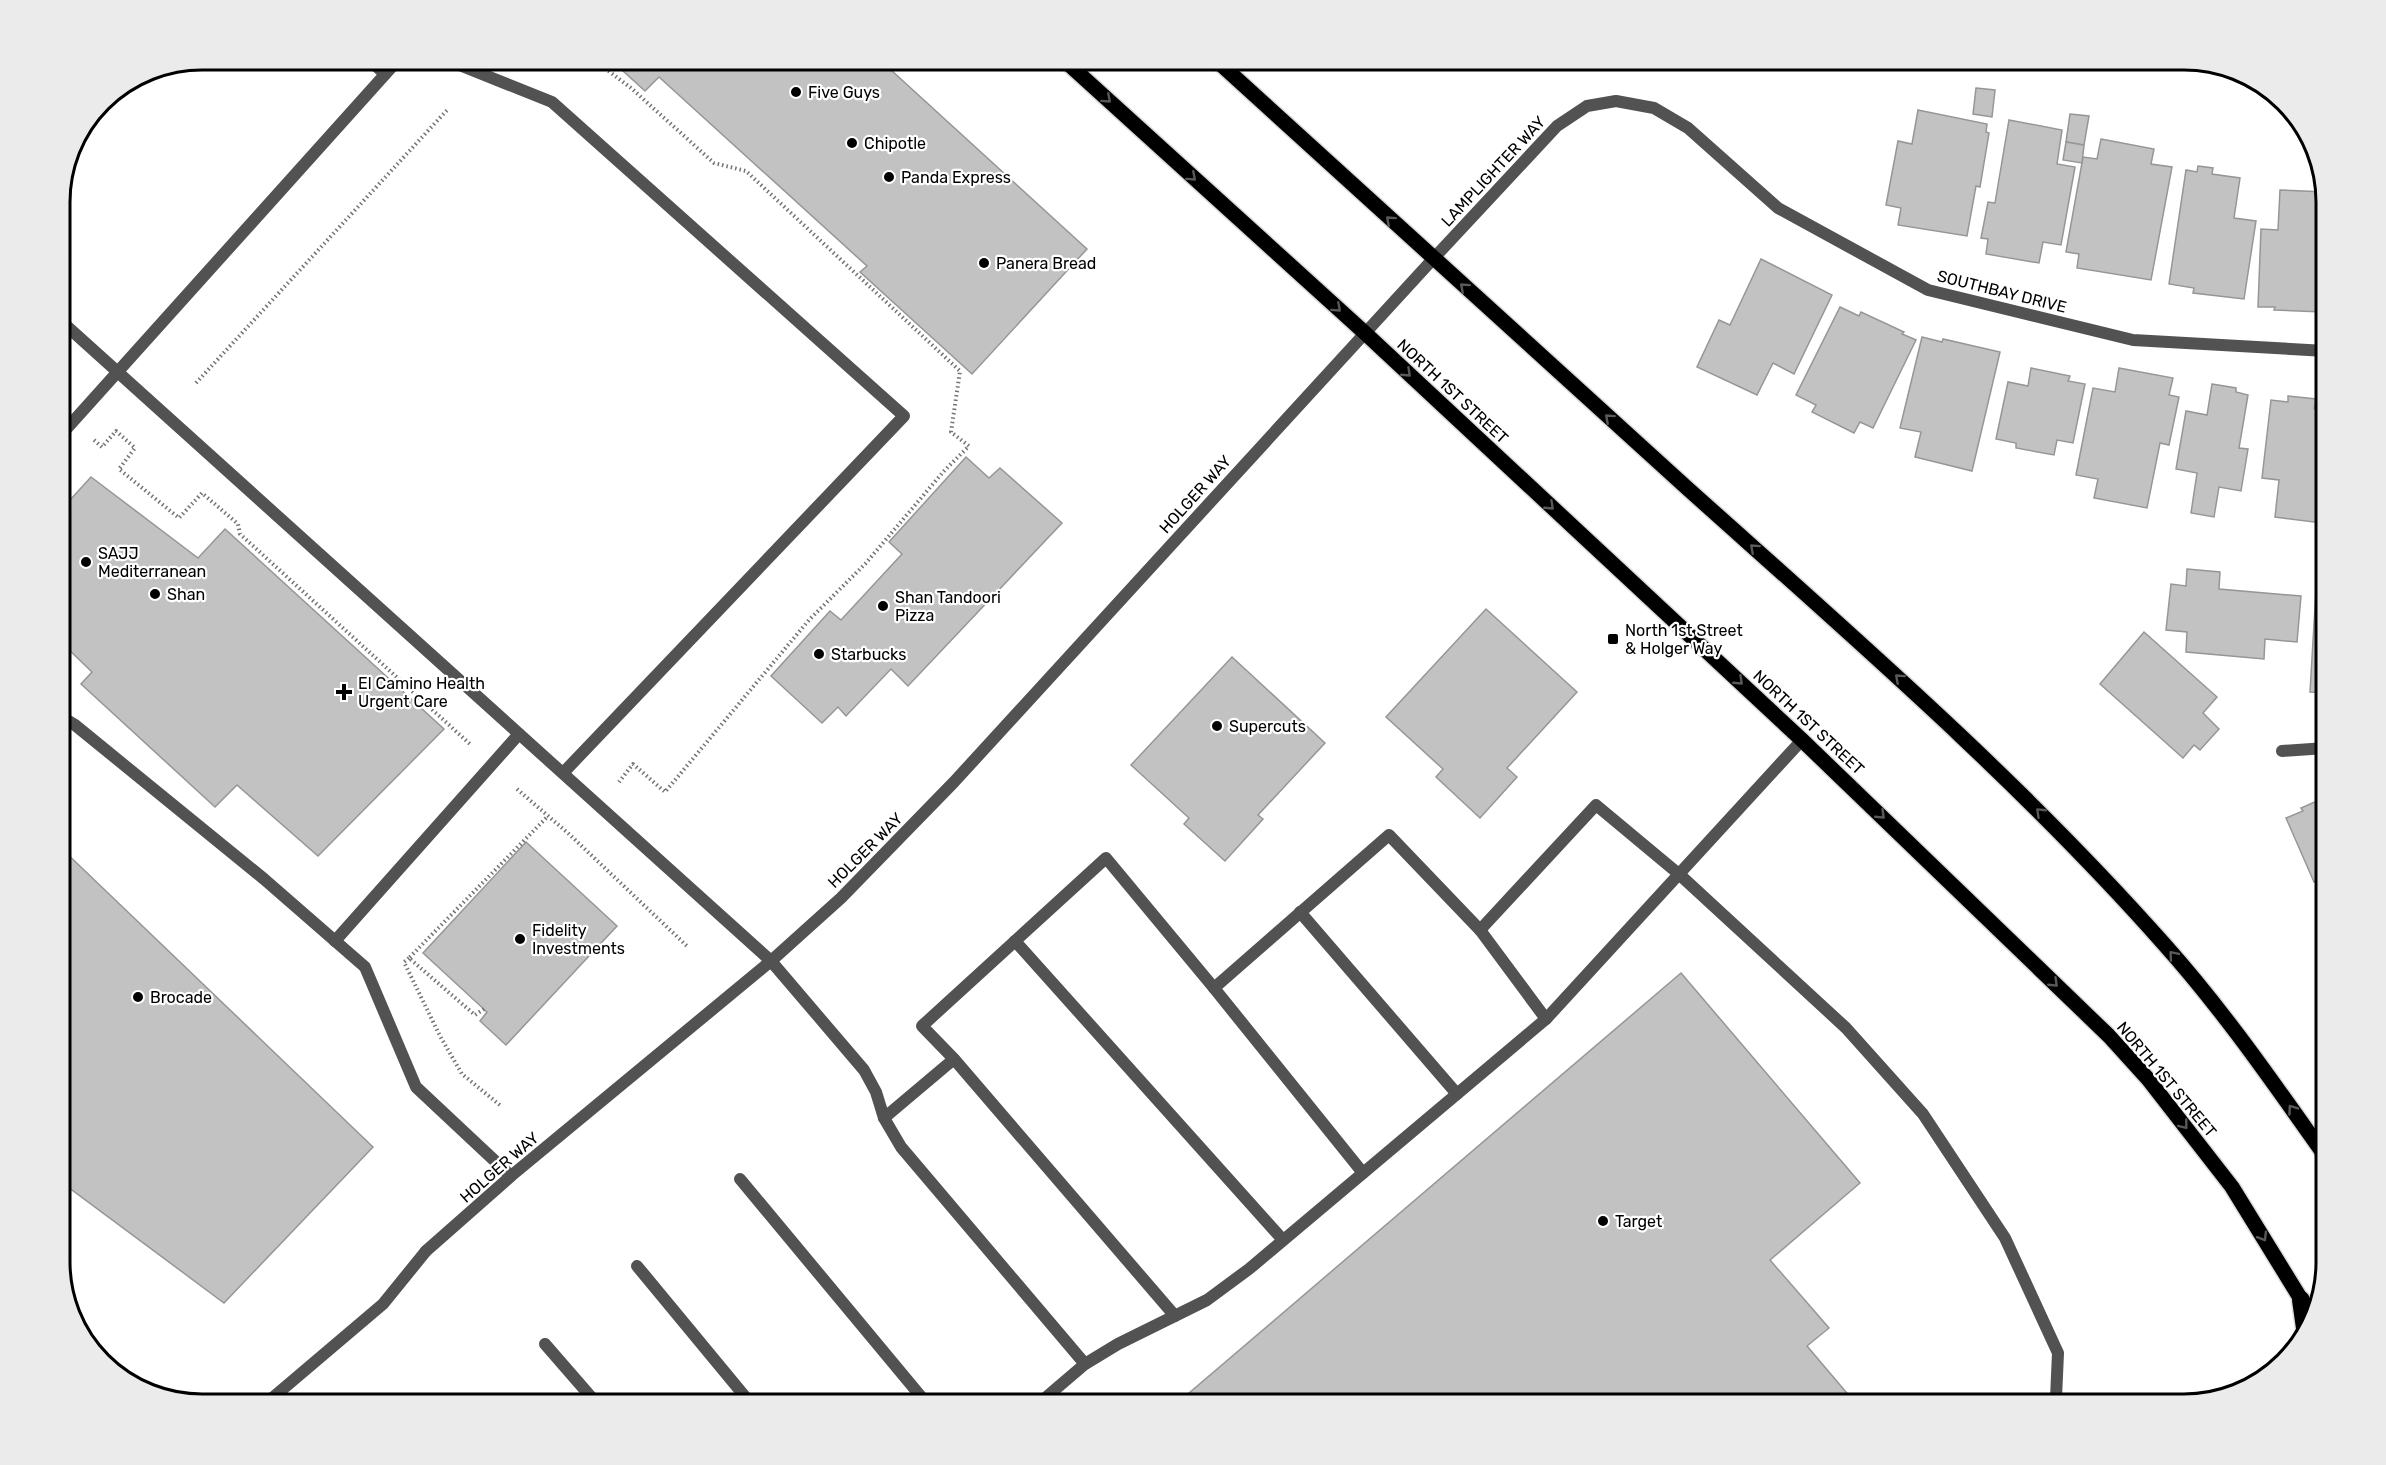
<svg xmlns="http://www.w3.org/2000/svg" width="2386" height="1465" font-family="Rubik,sans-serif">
	<rect width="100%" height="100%" fill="#fff"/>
	<g fill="#c2c2c2" stroke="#969696" stroke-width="1.5">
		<path d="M 611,60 L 880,60 L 1087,249 L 972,374 L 860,272 L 867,266 L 659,77 L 645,91 Z"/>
		<path d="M 1976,88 L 1995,90 L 1992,117 L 1973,114 Z"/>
		<path d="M 1918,110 L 1987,124 L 1986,132 L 1989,133 L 1980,187 L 1976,186 L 1967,236 L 1898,225 L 1901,208 L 1886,205 L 1898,141 L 1912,144 Z"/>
		<path d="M 2070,114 L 2089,116 L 2084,145 L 2066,142 Z"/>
		<path d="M 2009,120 L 2062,130 L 2057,164 L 2075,167 L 2061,245 L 2043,242 L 2039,263 L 1986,254 L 1988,239 L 1981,238 L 1988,202 L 1995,203 Z"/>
		<path d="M 2101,139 L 2154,149 L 2151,164 L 2172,167 L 2151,280 L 2077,268 L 2079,254 L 2066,252 L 2083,157 L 2097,159 Z"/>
		<path d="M 2066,142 L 2084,145 L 2082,163 L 2063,160 Z"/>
		<path d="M 2198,166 L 2213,168 L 2212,174 L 2240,178 L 2234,218 L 2256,221 L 2244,299 L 2193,293 L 2194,288 L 2169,284 L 2186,170 L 2197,172 Z"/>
		<path d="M 2280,190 L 2325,192 L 2326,301 L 2323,301 L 2322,312 L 2274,310 L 2275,307 L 2258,307 L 2261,229 L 2278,230 Z"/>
		<path d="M 1761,259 L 1832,295 L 1794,374 L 1773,363 L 1757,395 L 1697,367 L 1719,320 L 1730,325 Z"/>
		<path d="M 1840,307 L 1859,316 L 1861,312 L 1904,332 L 1902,334 L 1916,340 L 1873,428 L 1860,422 L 1854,433 L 1812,412 L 1816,405 L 1796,395 Z"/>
		<path d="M 1922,337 L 1942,342 L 1943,339 L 2000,352 L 1972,471 L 1915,457 L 1921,432 L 1900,428 Z"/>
		<path d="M 2031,368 L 2070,376 L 2068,381 L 2085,384 L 2073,443 L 2057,440 L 2054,455 L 2016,448 L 2016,443 L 1996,439 L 2008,382 L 2028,386 Z"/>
		<path d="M 2119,368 L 2173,378 L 2169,395 L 2179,397 L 2169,445 L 2160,443 L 2147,508 L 2094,498 L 2098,479 L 2076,475 L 2093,388 L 2115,392 Z"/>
		<path d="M 2212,384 L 2236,388 L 2236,392 L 2248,395 L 2239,448 L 2248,449 L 2241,491 L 2219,487 L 2214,517 L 2191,513 L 2197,473 L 2176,469 L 2186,411 L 2207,415 Z"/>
		<path d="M 2288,396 L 2316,399 L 2314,409 L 2326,411 L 2326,494 L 2322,523 L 2275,517 L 2279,480 L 2262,478 L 2271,400 L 2288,402 Z"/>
		<path d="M 966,457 L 989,478 L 1000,468 L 1062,523 L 908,686 L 891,669 L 846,716 L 838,707 L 822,723 L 771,676 L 830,611 L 841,620 L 902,554 L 889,542 Z"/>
		<path d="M 91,477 L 198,558 L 225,529 L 444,729 L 318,856 L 237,785 L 215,807 L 81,684 L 92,672 L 63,644 L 60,646 L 60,511 Z"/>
		<path d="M 2187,569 L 2220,572 L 2219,589 L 2301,596 L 2297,642 L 2265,639 L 2264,659 L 2186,652 L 2187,632 L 2166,630 L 2171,584 L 2186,586 Z"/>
		<path d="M 2317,573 L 2326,574 L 2326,693 L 2310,692 Z"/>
		<path d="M 1486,609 L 1577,692 L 1507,768 L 1517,777 L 1480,818 L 1436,777 L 1443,769 L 1386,717 Z"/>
		<path d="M 2144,632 L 2217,697 L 2203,713 L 2219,729 L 2200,750 L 2194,745 L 2183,758 L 2100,684 Z"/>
		<path d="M 1232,657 L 1325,743 L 1258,815 L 1263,819 L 1225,861 L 1184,824 L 1189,818 L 1131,765 Z"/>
		<path d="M 2326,797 L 2326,876 L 2314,882 L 2286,818 L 2303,811 L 2301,808 Z"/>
		<path d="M 526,842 L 617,926 L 506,1045 L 480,1021 L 487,1012 L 423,953 Z"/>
		<path d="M 60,847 L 373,1147 L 224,1303 L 60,1181 Z"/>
		<path d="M 1681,973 L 1860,1183 L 1770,1260 L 1829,1328 L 1807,1346 L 1857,1405 L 1175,1405 Z"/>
	</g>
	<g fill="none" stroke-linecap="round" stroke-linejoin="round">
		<g stroke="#dbdbdb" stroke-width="18">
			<g id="primary">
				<path d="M 1064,60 L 1365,333 L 1802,740 L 2109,1036 L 2148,1079 L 2232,1187 L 2307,1309"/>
				<path d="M 1216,60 C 1372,203 1529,346 1687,488 C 1851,635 2018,779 2164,944 C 2224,1011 2274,1084 2326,1157"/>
			</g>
		</g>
		<g stroke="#dbdbdb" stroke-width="21">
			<path id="motorway" d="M 2301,1300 L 2306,1335"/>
		</g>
		<g stroke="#747474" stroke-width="4" stroke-dasharray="1.5 3" stroke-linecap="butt">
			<path d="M 594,60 L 631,88 L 714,163 L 746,171 L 960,371 L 951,432 L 969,446 L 944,471 L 866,563 L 809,620 L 665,792 L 633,764 L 619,782"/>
			<path d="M 196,383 L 448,109"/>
			<path d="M 94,440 L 102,447 L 116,431 L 135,448 L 119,469 L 179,518 L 202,493 L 238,524 L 240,534 L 471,745"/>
			<path d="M 517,789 L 569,834 L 688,947"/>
			<path d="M 409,958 L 404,962 L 440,1036 L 462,1074 L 501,1106"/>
			<path d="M 484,1009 L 475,1015 L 409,958 L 548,816"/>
		</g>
		<g stroke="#525252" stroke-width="12">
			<path d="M 369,60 L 385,74"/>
			<path d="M 447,60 L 552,102 L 904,416 L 563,773"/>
			<path d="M 1433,259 L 1557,126 L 1587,106 L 1616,101 L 1654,108 L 1688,128 L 1778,208 L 1928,290 L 2133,340 L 2326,351"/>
			<path d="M 60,320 L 771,961 L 864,1070 L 876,1092 L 884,1118 L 901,1147 L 1085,1364"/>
			<path d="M 60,436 L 398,60"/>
			<path d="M 60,716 L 75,725 L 264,879 L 365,967 L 416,1087 L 511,1176"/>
			<path d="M 2282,751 L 2326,748"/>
			<path d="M 1300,912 L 1457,1094"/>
			<path d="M 1480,930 L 1596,805 L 1680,875 L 1846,1028 L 1923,1114 L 2005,1238 L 2058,1353 L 2056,1398 L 2051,1405"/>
			<path d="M 335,941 L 519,734"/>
			<path d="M 1015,941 L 1283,1240"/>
			<path d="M 1214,988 L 1389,835 L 1480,930 L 1546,1019"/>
			<path d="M 884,1118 L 954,1059"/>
			<path d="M 740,1179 L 928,1405"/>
			<path d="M 637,1266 L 752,1405"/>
			<path d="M 1175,1316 L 954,1059 L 922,1026 L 1106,858 L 1214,988 L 1363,1173"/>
			<path d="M 545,1344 L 598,1405"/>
			<path d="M 1037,1405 L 1085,1364 L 1118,1344 L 1207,1300 L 1249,1269 L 1546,1019 L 1802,740"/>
		</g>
		<path stroke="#525252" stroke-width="12" d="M 426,1251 L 511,1176 L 771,961 L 841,898 L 954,782 L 1433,259"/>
		<path stroke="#525252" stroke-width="12" d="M 264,1405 L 383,1304 L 426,1251"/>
		<use href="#primary" stroke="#000" stroke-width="15"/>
		<use href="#motorway" stroke="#000" stroke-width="18"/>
	</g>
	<defs><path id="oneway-chevron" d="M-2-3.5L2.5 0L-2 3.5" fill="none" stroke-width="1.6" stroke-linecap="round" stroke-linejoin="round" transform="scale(1.5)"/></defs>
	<g stroke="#595959">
		<use href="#oneway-chevron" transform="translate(1107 99) rotate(42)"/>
		<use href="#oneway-chevron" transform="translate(1192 177) rotate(42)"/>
		<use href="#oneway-chevron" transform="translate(1390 220) rotate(-138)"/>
		<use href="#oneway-chevron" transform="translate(1464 287) rotate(-138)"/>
		<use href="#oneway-chevron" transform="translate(1337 308) rotate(42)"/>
		<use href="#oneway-chevron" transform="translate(1407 373) rotate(43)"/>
		<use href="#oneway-chevron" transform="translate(1609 418) rotate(-138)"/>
		<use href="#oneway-chevron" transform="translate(1550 506) rotate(43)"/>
		<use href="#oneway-chevron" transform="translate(1754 548) rotate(-138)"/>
		<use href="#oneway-chevron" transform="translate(1899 678) rotate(-138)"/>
		<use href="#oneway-chevron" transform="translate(1739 681) rotate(43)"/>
		<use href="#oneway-chevron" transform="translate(2040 812) rotate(-136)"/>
		<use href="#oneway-chevron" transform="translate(1881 815) rotate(44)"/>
		<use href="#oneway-chevron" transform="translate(2173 955) rotate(-130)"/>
		<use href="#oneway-chevron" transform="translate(2054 983) rotate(44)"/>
		<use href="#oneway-chevron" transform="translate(2292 1109) rotate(-125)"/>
		<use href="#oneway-chevron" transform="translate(2184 1125) rotate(52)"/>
		<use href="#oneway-chevron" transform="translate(2263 1237) rotate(59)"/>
	</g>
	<g fill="#000" stroke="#fff" stroke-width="2">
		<circle cx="796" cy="92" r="6"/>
		<circle cx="852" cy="143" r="6"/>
		<circle cx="889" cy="177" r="6"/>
		<circle cx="984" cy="263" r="6"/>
		<circle cx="86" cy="562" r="6"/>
		<circle cx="155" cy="594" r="6"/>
		<circle cx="883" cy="606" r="6"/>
		<rect x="1607" y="633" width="12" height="12" rx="3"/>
		<circle cx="819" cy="654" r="6"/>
		<path d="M341 683h6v6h6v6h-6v6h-6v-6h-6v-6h6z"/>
		<circle cx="1217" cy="726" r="6"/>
		<circle cx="520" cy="939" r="6"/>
		<circle cx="138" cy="997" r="6"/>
		<circle cx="1603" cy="1221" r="6"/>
	</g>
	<g text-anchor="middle" stroke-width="4.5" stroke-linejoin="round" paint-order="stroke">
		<g font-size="16" fill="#000" stroke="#fff" text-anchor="start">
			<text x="808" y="98">Five Guys</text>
			<text x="864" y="149">Chipotle</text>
			<text x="901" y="183">Panda Express</text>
			<text x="996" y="269">Panera Bread</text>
			<text x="98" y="559">SAJJ<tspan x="98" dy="18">Mediterranean</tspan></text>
			<text x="167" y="600">Shan</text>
			<text x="895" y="603">Shan Tandoori<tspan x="895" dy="18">Pizza</tspan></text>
			<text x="1625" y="636">North 1st Street<tspan x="1625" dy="18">&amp; Holger Way</tspan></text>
			<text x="831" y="660">Starbucks</text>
			<text x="358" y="689">El Camino Health<tspan x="358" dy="18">Urgent Care</tspan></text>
			<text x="1229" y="732">Supercuts</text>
			<text x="532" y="936">Fidelity<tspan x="532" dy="18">Investments</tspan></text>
			<text x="150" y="1003">Brocade</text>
			<text x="1615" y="1227">Target</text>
		</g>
		<g font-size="16" fill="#000" stroke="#fff">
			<text transform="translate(1493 171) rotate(-47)" y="6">LAMPLIGHTER WAY</text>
			<text transform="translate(2002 291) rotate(14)" y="6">SOUTHBAY DRIVE</text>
			<text transform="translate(1453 391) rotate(43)" y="6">NORTH 1ST STREET</text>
			<text transform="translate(1195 494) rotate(-48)" y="6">HOLGER WAY</text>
			<text transform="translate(1809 722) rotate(43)" y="6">NORTH 1ST STREET</text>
			<text transform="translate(865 850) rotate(-45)" y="6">HOLGER WAY</text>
			<text transform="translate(2167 1079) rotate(50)" y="6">NORTH 1ST STREET</text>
			<text transform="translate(499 1167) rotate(-41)" y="6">HOLGER WAY</text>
		</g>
	</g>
	<path d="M0 0H2386V1465H0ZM202 70H2184A132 132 0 0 1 2316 202V1262A132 132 0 0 1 2184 1394H202A132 132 0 0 1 70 1262V202A132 132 0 0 1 202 70Z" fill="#ebebeb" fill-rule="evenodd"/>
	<path fill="none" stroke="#000" stroke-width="3" d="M202 70H2184A132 132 0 0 1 2316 202V1262A132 132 0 0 1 2184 1394H202A132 132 0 0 1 70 1262V202A132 132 0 0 1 202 70Z"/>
</svg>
